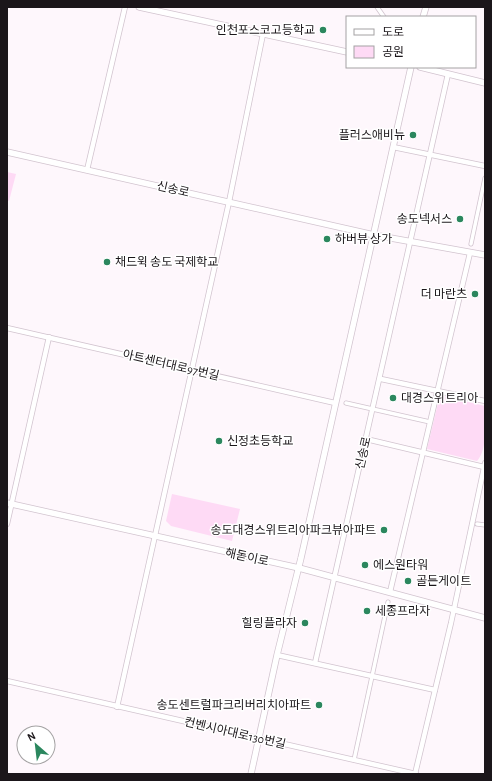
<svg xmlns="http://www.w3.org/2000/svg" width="492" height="781" font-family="'Alegreya Sans','Noto Sans KR',sans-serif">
	<rect width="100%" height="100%" fill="#fef7fc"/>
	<g fill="#fedaf5">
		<path d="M 7,172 L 16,174 L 9,201 L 7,200 Z"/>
		<path d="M 440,395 L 485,406 C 485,420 488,450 477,461 L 427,449 Z"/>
		<path d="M 172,494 L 240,509 L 232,541 L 171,526 L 166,521 Z"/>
	</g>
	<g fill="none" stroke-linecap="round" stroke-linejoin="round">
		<g stroke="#d2c4cf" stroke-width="5">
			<g id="pedestrian">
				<path d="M 377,7 L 384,17"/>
				<path d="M 471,244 L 485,178"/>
				<path d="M 346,403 L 430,422"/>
				<path d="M 477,524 L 485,525"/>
				<path d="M 354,760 L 388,602"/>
			</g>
		</g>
		<g stroke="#d2c4cf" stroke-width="6">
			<g id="minor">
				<path d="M 393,147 L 485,166"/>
				<path d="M 87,170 L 125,7"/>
				<path d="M 7,328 L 335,403"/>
				<path d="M 381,379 L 485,401"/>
				<path d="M 366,439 L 484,467"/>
				<path d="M 7,524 L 49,337"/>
				<path d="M 390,592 L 470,253"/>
				<path d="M 277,655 L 435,690"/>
				<path d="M 315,663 L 448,74"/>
				<path d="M 7,681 L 416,774"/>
				<path d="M 117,707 L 229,202 L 263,34"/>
				<path d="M 415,774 L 451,623 L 485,463"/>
			</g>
		</g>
		<g stroke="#d2c4cf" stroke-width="7">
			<g id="tertiary">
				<path d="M 139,7 L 347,52"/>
				<path d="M 423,17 L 426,7"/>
				<path d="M 420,67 L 485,83"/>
				<path d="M 7,152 L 374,235 L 485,255"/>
				<path d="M 7,503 L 299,568 L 485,618"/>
				<path d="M 251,774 L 277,655 L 301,558 L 411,67"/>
			</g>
		</g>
		<use href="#pedestrian" stroke="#fff" stroke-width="3.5"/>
		<use href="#minor" stroke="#fff" stroke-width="4.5"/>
		<use href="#tertiary" stroke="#fff" stroke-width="5.5"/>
	</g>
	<g fill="#2b875e" stroke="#fff" stroke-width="1.5">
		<circle cx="323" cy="30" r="4"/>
		<circle cx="413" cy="135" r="4"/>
		<circle cx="460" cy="219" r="4"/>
		<circle cx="327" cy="239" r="4"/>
		<circle cx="107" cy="262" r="4"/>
		<circle cx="475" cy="294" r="4"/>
		<circle cx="393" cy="398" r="4"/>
		<circle cx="219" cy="441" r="4"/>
		<circle cx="384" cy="530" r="4"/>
		<circle cx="365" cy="565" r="4"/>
		<circle cx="408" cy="581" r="4"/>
		<circle cx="367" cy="611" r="4"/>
		<circle cx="305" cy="623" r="4"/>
		<circle cx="319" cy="705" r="4"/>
	</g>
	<g text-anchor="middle" stroke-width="3" stroke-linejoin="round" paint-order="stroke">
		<g font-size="12" fill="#1b161a" stroke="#fff" text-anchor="end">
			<text x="315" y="34">인천포스코고등학교</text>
			<text x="405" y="139">플러스애비뉴</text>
			<text x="452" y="223">송도넥서스</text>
			<text x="335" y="243" text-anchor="start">하버뷰 상가</text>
			<text x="115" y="266" text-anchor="start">채드윅 송도 국제학교</text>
			<text x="467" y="298">더 마란츠</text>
			<text x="401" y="402" text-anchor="start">대경스위트리아</text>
			<text x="227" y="445" text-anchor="start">신정초등학교</text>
			<text x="376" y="534">송도대경스위트리아파크뷰아파트</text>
			<text x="373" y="569" text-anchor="start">에스원타워</text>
			<text x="416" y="585" text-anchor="start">골든게이트</text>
			<text x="375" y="615" text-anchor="start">세종프라자</text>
			<text x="297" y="627">힐링플라자</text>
			<text x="311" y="709">송도센트럴파크리버리치아파트</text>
		</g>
		<g font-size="12" fill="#1b161a" stroke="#fff">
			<text transform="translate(173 189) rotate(13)" y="4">신송로</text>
			<text transform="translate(171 365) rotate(13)" y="4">아트센터대로97번길</text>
			<text transform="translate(363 453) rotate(-77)" y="4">신송로</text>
			<text transform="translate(247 557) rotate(12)" y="4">해돋이로</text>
			<text transform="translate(235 733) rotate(13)" y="4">컨벤시아대로130번길</text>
		</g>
	</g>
	<rect width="492" height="781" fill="none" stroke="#1b161a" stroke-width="16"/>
	<rect x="346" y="16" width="130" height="52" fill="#ffffff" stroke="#a4a2a3"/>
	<rect x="354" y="29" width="20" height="6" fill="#ffffff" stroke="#a4a2a3"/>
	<text x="382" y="36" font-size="12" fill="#1b161a">도로</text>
	<rect x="354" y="46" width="20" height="12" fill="#fedaf5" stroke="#a4a2a3"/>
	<text x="382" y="56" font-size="12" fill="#1b161a">공원</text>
	<g transform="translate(36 745) rotate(332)"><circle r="19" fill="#ffffff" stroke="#a4a2a3"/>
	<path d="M0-3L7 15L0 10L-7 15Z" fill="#2b875e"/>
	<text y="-6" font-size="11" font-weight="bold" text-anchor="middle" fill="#1b161a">N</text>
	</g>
</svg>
